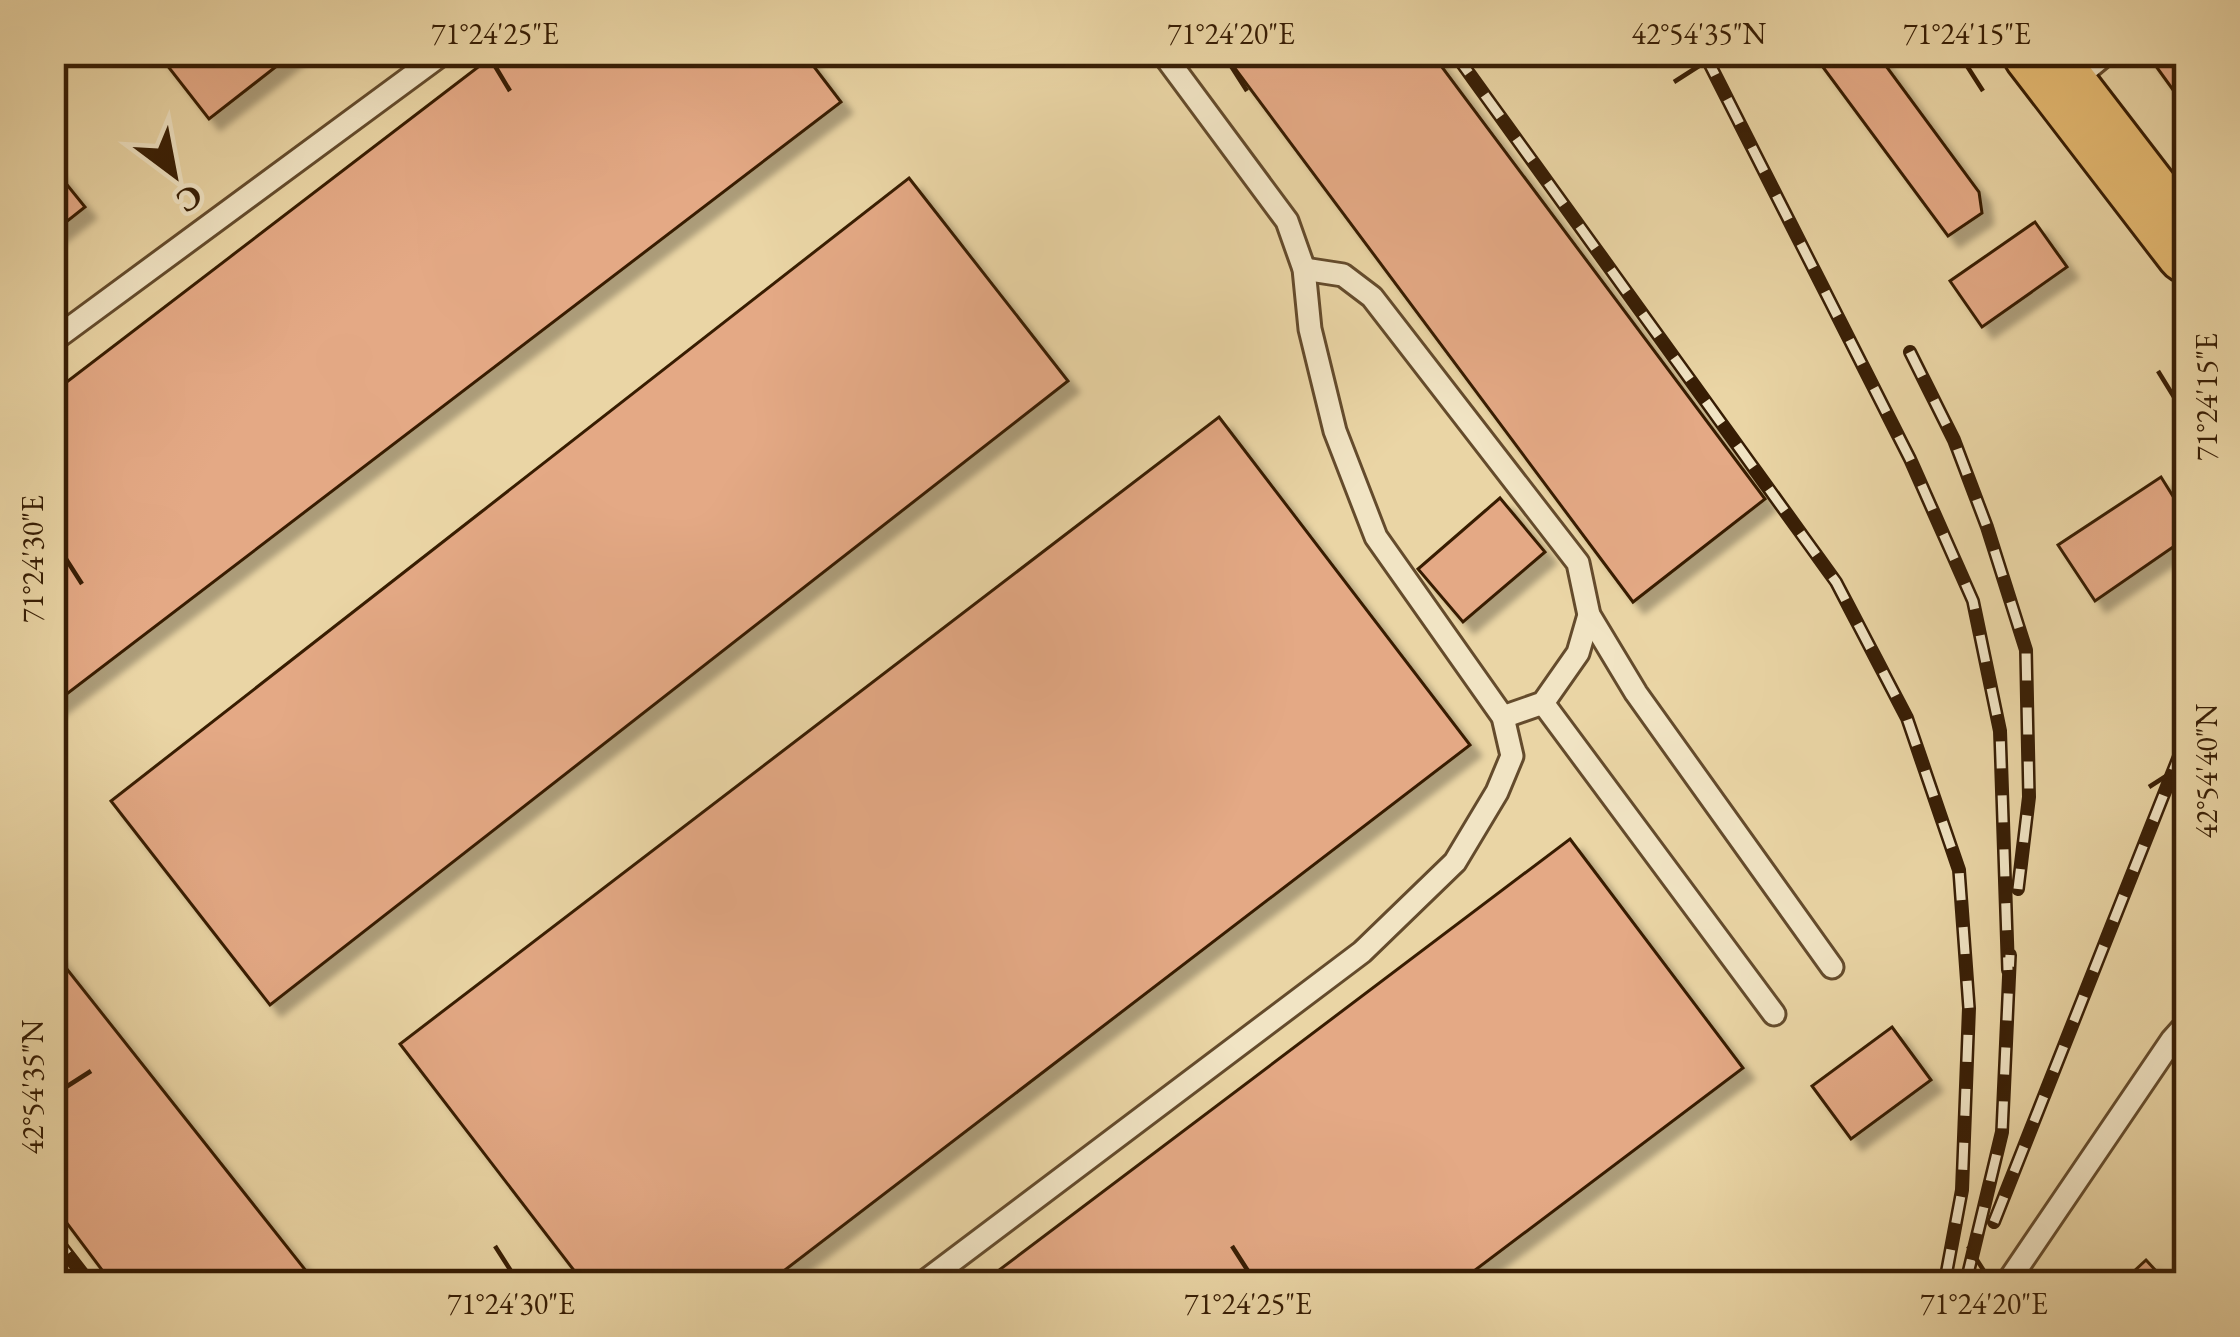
<svg xmlns="http://www.w3.org/2000/svg" width="2240" height="1337" font-family="'EB Garamond',serif">
	<defs>
		<filter id="shadow"><feDropShadow dx="11" dy="11" stdDeviation="3" flood-color="#0004"/></filter>
	</defs>
	<rect width="100%" height="100%" fill="#ead5a5"/>
	<filter id="stains"><feTurbulence type="fractalNoise" baseFrequency=".00167" numOctaves="4"/><feColorMatrix values="0 0 0 0 .2 0 0 0 0 .09 0 0 0 0 .02 0 0 0 .5 -.17"/></filter>
	<radialGradient id="worn" r=".72"><stop offset=".6" stop-color="#630" stop-opacity="0"/><stop offset="1" stop-color="#630" stop-opacity=".3"/></radialGradient>
	<g fill="#e4a985" stroke="#371d04" stroke-width="3" filter="url(#shadow)">
		<path d="M 156,51 L 296,51 L 209,119 Z"/>
		<path d="M 499,51 L 802,51 L 841,102 L 51,706 L 51,394 Z"/>
		<path d="M 1222,51 L 1430,51 L 1765,499 L 1633,602 Z"/>
		<path d="M 1811,51 L 1875,51 L 1979,192 L 1982,213 L 1948,236 Z"/>
		<path d="M 2145,51 L 2189,51 L 2189,112 Z"/>
		<path d="M 51,165 L 85,207 L 51,234 Z"/>
		<path d="M 909,178 L 1068,381 L 270,1005 L 111,801 Z"/>
		<path d="M 2035,222 L 2067,267 L 1982,327 L 1950,281 Z"/>
		<path d="M 1219,417 L 1470,745 L 764,1286 L 586,1286 L 400,1044 Z"/>
		<path d="M 2161,477 L 2189,522 L 2189,536 L 2095,601 L 2058,545 Z"/>
		<path d="M 1500,498 L 1545,552 L 1463,622 L 1418,569 Z"/>
		<path d="M 1570,839 L 1743,1068 L 1454,1286 L 978,1286 Z"/>
		<path d="M 51,949 L 318,1286 L 114,1286 L 51,1202 Z"/>
		<path d="M 1892,1027 L 1931,1080 L 1851,1139 L 1812,1086 Z"/>
		<path d="M 2146,1260 L 2170,1286 L 2118,1286 Z"/>
	</g>
	<g fill="none" stroke-linecap="round" stroke-linejoin="round">
		<g stroke="#644b2c" stroke-width="27">
			<g id="lane">
				<path d="M 2068,85 L 2109,51"/>
				<path d="M 1304,269 L 1343,275 L 1372,297 L 1578,563 L 1589,615 L 1636,693 L 1832,967"/>
				<path d="M 51,342 L 446,51"/>
				<path d="M 1543,703 L 1774,1014"/>
				<path d="M 1503,717 L 1543,703 L 1578,653 L 1589,615"/>
				<path d="M 919,1286 L 1362,952 L 1455,862 L 1497,792 L 1512,756 L 1503,717 L 1376,537 L 1335,431 L 1310,329 L 1304,269 L 1287,221 L 1161,51"/>
				<path d="M 2005,1286 L 2172,1040 L 2189,1021"/>
			</g>
		</g>
		<g stroke="#371d04" stroke-width="72">
			<path id="primary" d="M 2036,51 L 2189,250"/>
		</g>
		<use href="#lane" stroke="#f1e4c4" stroke-width="21"/>
		<use href="#primary" stroke="#e5ba72" stroke-width="66"/>
		<g stroke="#371d04" stroke-width="14">
			<g id="rail">
				<path d="M 1453,51 L 1836,582 L 1907,718 L 1959,870 L 1969,1008 L 1962,1190 L 1944,1286"/>
				<path d="M 1703,51 L 1910,459 L 1973,601 L 2000,731 L 2008,970"/>
				<path d="M 1910,352 L 1954,440 L 1987,527 L 2026,650 L 2029,797 L 2018,889"/>
				<path d="M 1994,1222 L 2189,731"/>
				<path d="M 51,1233 L 92,1286"/>
				<path d="M 51,1279 L 56,1286"/>
				<path d="M 1965,1286 L 2002,1132 L 2010,955"/>
			</g>
		</g>
		<use href="#rail" stroke="#f1e4c4" stroke-width="9" stroke-dasharray="27" stroke-linecap="butt"/>
	</g>
	<path fill="none" stroke="#371d04" stroke-width="4.5" d="M 495,66 L 510,91M 1231,66 L 1247,91M 1967,66 L 1983,91M 1674,82 L 1699,66M 2158,371 L 2174,397M 66,559 L 82,584M 2149,787 L 2174,771M 66,1087 L 91,1071M 495,1246 L 511,1271M 1232,1246 L 1248,1271M 1968,1246 L 1984,1271"/>
	<rect width="2240" height="1337" fill="none" stroke="#ead5a5" stroke-width="132"/>
	<g transform="translate(174 174) rotate(148)" stroke="#f1e4c4" stroke-width="9" paint-order="stroke">
	<path d="M0-9L21 45L0 30L-21 45Z" fill="#371d04"/>
	<text y="-18" font-size="33" font-weight="bold" text-anchor="middle" fill="#371d04">С</text>
	</g>
	<rect x="66" y="66" width="2108" height="1205" fill="none" stroke="#371d04" stroke-width="4.5"/>
	<g font-size="30" text-anchor="middle" fill="#371d04">
		<text x="495" y="44">71°24'25"E</text>
		<text x="1231" y="44">71°24'20"E</text>
		<text x="1699" y="44">42°54'35"N</text>
		<text x="1967" y="44">71°24'15"E</text>
		<text transform="translate(2207 397) rotate(-90)" y="10">71°24'15"E</text>
		<text transform="translate(33 559) rotate(-90)" y="10">71°24'30"E</text>
		<text transform="translate(2207 771) rotate(-90)" y="10">42°54'40"N</text>
		<text transform="translate(33 1087) rotate(-90)" y="10">42°54'35"N</text>
		<text x="511" y="1314">71°24'30"E</text>
		<text x="1248" y="1314">71°24'25"E</text>
		<text x="1984" y="1314">71°24'20"E</text>
	</g>
	<rect width="100%" height="100%" filter="url(#stains)"/>
	<rect width="100%" height="100%" fill="url(#worn)"/>
</svg>
